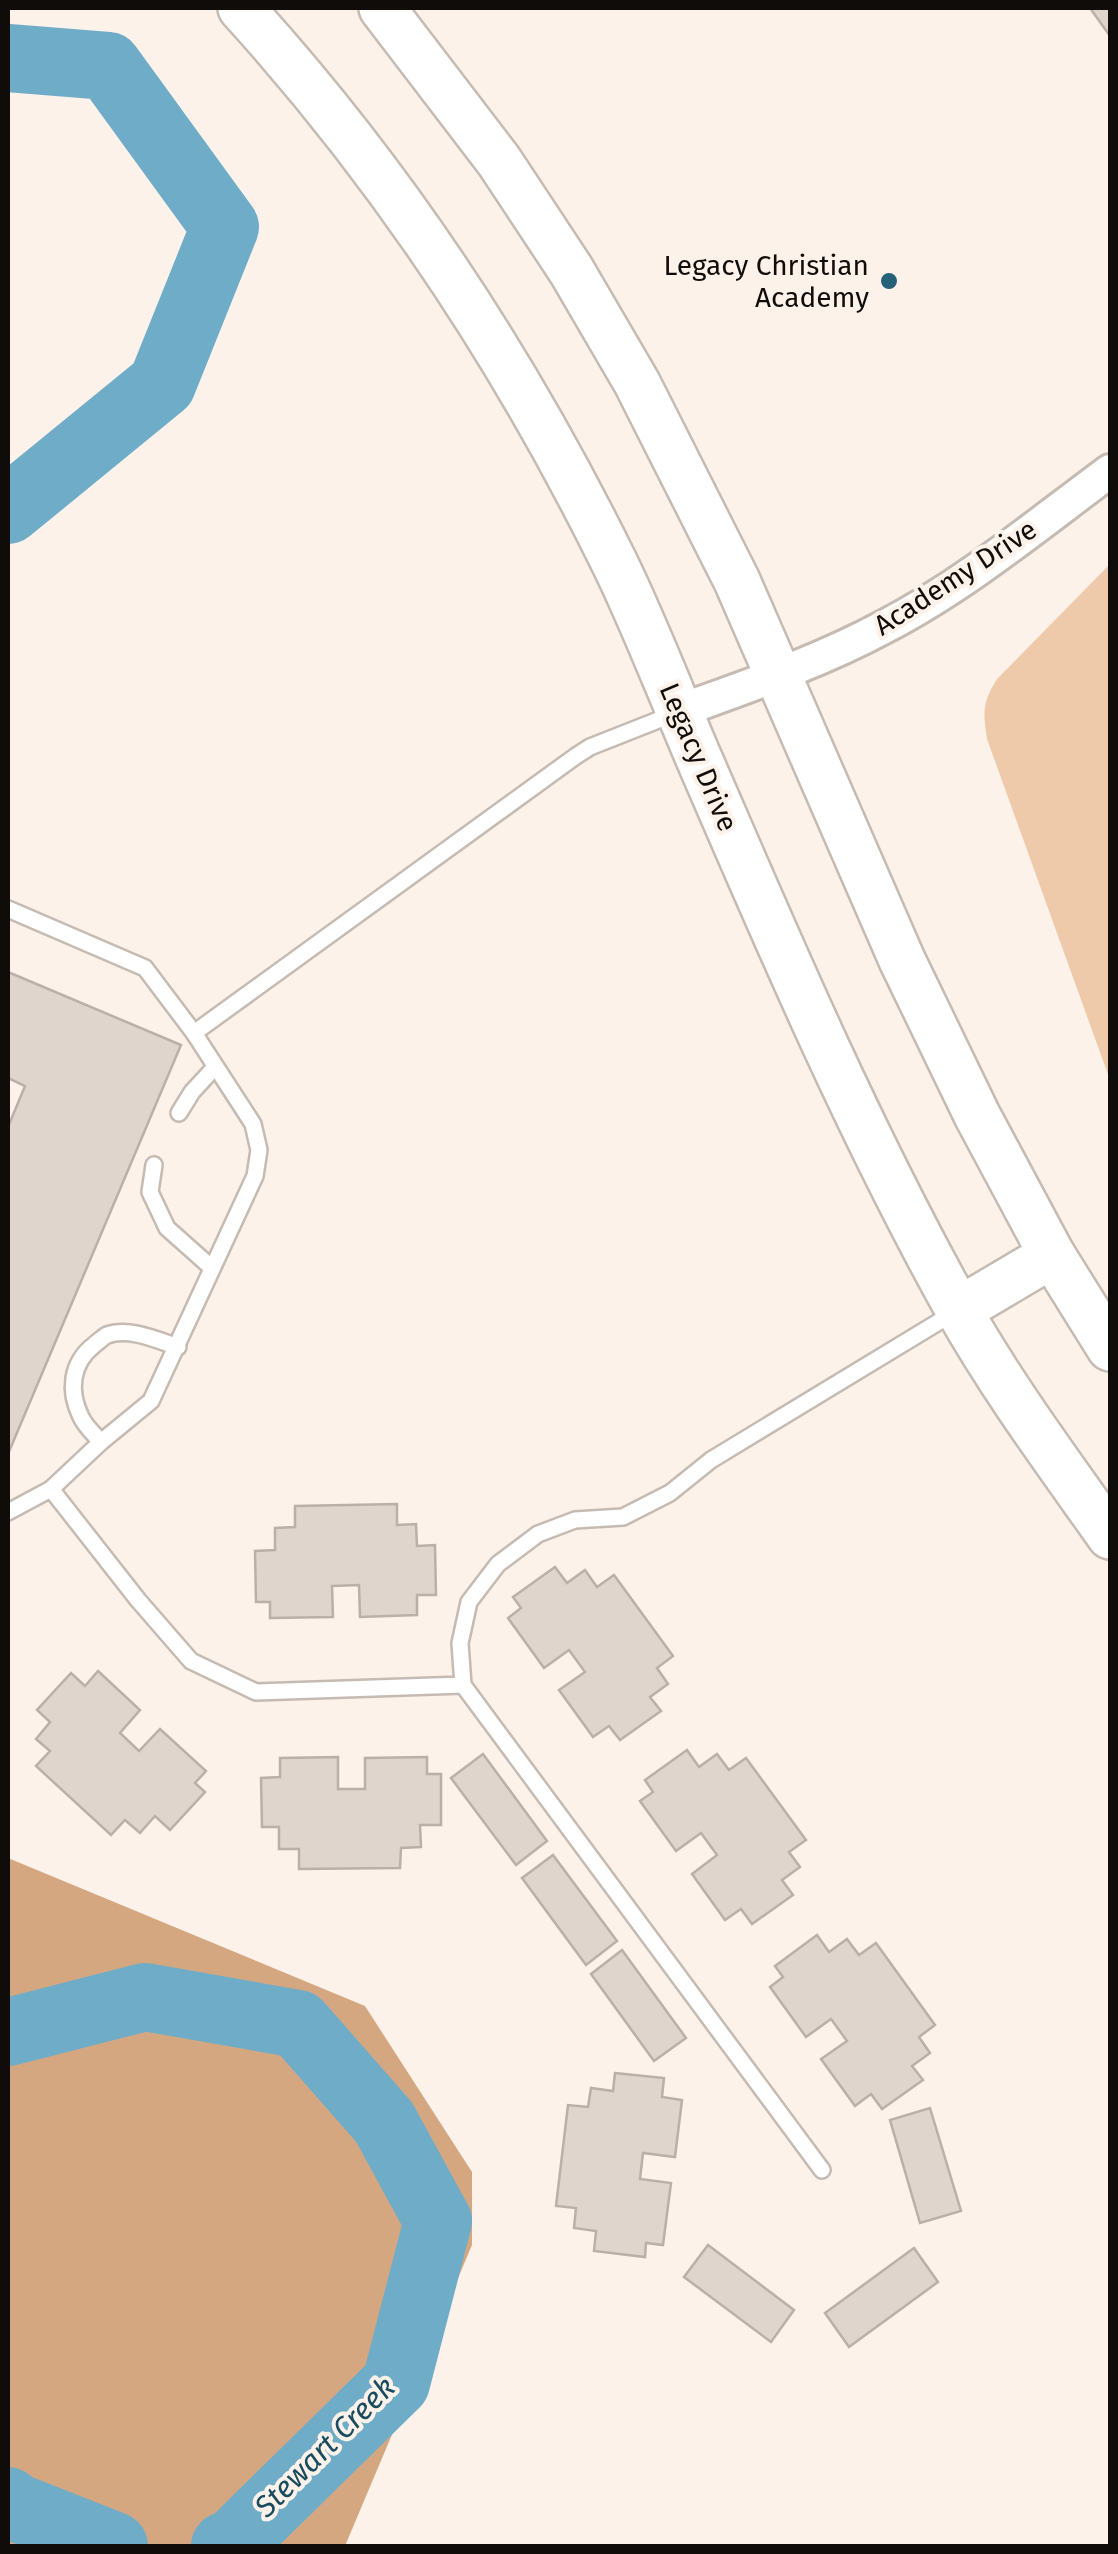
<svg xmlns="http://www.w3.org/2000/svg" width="1118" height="2554" font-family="'Fira Sans',sans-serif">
	<rect width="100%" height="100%" fill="#fdf2e9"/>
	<path fill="#eec9aa" d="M 1110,564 L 1110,1080 L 987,739 C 983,712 982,703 997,679 Z"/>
	<path fill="#d5a781" d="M 8,1858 L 365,2006 L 472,2172 L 472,2245 L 345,2546 L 8,2546 Z"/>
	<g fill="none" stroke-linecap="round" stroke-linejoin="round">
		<g stroke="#6facc8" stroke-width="68">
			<path d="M 8,58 L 108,66 L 225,227 L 162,384 L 8,510"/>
			<path d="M 8,2032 L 145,1997 L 298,2024 L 384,2122 L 438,2221 L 396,2383 L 230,2546 L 225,2546"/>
			<path d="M 8,2501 L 15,2507 L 114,2546"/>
		</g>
	</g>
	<g fill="#dfd5cc" stroke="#bab0a7" stroke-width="2.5">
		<path d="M 1090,8 L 1110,8 L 1110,36 Z"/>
		<path d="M 8,972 L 181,1045 L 8,1454 L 8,1127 L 25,1086 L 8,1078 Z"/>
		<path d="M 397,1504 L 397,1525 L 416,1524 L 417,1546 L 435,1545 L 436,1595 L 417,1595 L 417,1615 L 360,1617 L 359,1585 L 332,1586 L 333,1617 L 270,1618 L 270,1602 L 256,1602 L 255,1551 L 275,1550 L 275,1528 L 295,1527 L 295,1506 Z"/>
		<path d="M 555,1567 L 567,1583 L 585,1570 L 597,1587 L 614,1575 L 673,1656 L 657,1668 L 668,1684 L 650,1697 L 661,1711 L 620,1740 L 609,1726 L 593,1737 L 559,1690 L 585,1672 L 569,1650 L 544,1668 L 508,1618 L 521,1608 L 513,1597 Z"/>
		<path d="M 98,1671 L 140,1710 L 120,1733 L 139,1751 L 160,1729 L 206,1771 L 195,1783 L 205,1792 L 170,1830 L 155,1816 L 140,1833 L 125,1820 L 111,1835 L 36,1766 L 50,1751 L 36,1739 L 50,1722 L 37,1710 L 71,1673 L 85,1686 Z"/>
		<path d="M 687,1750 L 699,1767 L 717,1754 L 729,1770 L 746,1758 L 806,1840 L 789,1852 L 800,1867 L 782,1880 L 793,1895 L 752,1924 L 741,1909 L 725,1920 L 692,1874 L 717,1855 L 701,1833 L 676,1851 L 640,1801 L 653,1792 L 645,1780 Z"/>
		<path d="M 483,1754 L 547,1841 L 516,1865 L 451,1778 Z"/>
		<path d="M 338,1757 L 338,1789 L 365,1789 L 365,1758 L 427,1757 L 427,1774 L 441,1774 L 441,1825 L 420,1825 L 421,1847 L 401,1848 L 400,1868 L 299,1869 L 299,1849 L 279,1849 L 279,1827 L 262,1827 L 261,1778 L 280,1777 L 280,1758 Z"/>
		<path d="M 553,1855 L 617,1941 L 586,1965 L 522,1878 Z"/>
		<path d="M 817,1935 L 829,1952 L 847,1939 L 859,1955 L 876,1943 L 935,2025 L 919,2037 L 930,2053 L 912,2066 L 923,2080 L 882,2109 L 871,2094 L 855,2106 L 821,2059 L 847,2041 L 831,2019 L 806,2037 L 770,1987 L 783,1977 L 775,1966 Z"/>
		<path d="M 622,1950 L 686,2038 L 654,2061 L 591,1974 Z"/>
		<path d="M 615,2073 L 664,2078 L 662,2097 L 682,2100 L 675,2157 L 643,2153 L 640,2179 L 671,2183 L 663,2245 L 646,2243 L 645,2257 L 594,2251 L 596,2231 L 574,2228 L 576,2208 L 556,2206 L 568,2105 L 588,2107 L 591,2088 L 613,2091 Z"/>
		<path d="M 930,2108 L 961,2211 L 920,2223 L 890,2120 Z"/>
		<path d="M 708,2245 L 794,2310 L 771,2342 L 684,2277 Z"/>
		<path d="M 914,2248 L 938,2282 L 849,2347 L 825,2313 Z"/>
	</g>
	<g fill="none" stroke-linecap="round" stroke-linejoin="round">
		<g stroke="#c5bbb3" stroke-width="20">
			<g id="service">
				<path d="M 8,909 L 145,968 L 194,1033 L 253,1124 L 259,1150 L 255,1176 L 151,1401 L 101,1442 L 51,1489 L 138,1600 L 191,1661 L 256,1692 L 463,1685 L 460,1643 L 469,1602 L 498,1564 L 538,1534 L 575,1520 L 623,1517 L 670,1493 L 711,1460 L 955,1312"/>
				<path d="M 194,1033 L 576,756 L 590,747 L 676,713"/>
				<path d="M 179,1113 L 192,1092 L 215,1067"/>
				<path d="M 154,1165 L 150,1192 L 167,1228 L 212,1268"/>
				<path d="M 101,1442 C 94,1434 85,1426 81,1417 C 68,1391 71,1363 94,1345 C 95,1344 105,1336 107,1335 C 129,1327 157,1340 178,1347"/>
				<path d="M 8,1512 L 51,1489"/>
				<path d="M 463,1685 L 822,2170"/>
			</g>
		</g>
		<g stroke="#c5bbb3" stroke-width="38">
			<path id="minor" d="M 679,711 C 748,686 819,662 884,627 C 965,585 1037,525 1110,471"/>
		</g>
		<g stroke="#c5bbb3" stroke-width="50">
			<g id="secondary">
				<path d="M 241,8 C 392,174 517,364 616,566 C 647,630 672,696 700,761 C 780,946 859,1131 957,1307 C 1002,1387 1057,1461 1110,1536"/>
				<path d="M 382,8 L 499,161 L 571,270 L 637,383 L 737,581 L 902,960 L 977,1115 L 1052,1255 L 1110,1348"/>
				<path d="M 959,1310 L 1052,1255"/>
			</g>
		</g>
		<use href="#service" stroke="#fff" stroke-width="15"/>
		<use href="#minor" stroke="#fff" stroke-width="32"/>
		<use href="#secondary" stroke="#fff" stroke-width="45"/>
	</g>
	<circle fill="#256179" stroke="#fdf2e9" stroke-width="4" cx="889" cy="281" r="10"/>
	<g text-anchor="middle" stroke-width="8" stroke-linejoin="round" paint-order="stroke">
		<g font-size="28" fill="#0f0c09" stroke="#fdf2e9" text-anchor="end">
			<text x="869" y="275">Legacy Christian<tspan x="869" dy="32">Academy</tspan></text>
		</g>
		<g font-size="28" fill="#0f0c09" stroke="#fdf2e9">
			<text transform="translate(955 577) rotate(-33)" y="10">Academy Drive</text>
			<text transform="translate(699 757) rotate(67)" y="10">Legacy Drive</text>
		</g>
		<g font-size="30" font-style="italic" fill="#194c60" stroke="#fdf2e9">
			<text transform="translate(325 2447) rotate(-45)" y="10">Stewart Creek</text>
		</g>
	</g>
	<rect width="1118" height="2554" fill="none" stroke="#0f0c09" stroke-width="20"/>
</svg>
